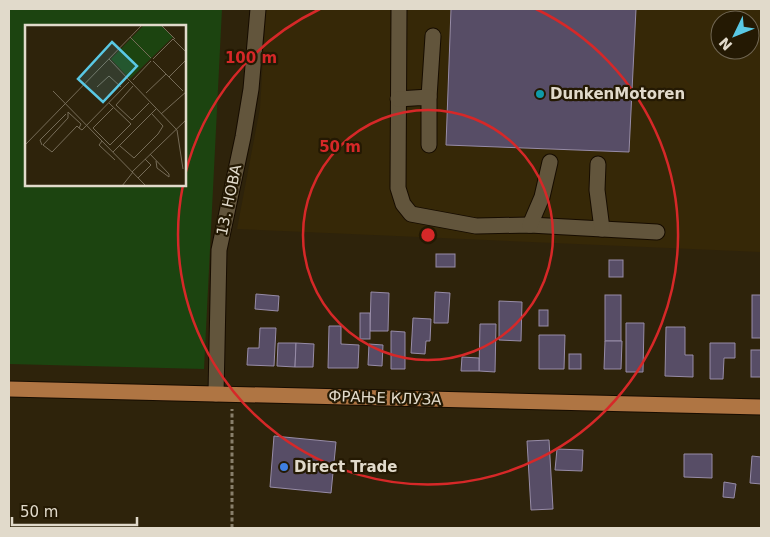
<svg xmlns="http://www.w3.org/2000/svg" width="770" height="537" font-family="'DejaVu Sans',sans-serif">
	<rect width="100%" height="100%" fill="#2e230b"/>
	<path fill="#362807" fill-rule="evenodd" d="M 266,9 L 761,9 L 761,252 L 237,229 L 260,108 ZM 720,20 L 750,20 L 750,50 L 720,50 Z"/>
	<path fill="#1c4410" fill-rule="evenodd" d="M 9,9 L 222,9 L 204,369 L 9,364 ZM 26,26 L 185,26 L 185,185 L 26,185 Z"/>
	<g fill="#574d66" stroke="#978ca7">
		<path d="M 451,9 L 636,9 L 629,152 L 446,145 Z"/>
		<rect x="436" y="254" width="19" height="13"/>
		<rect x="609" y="260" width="14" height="17"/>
		<path d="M 371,292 L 389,293 L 388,331 L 370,331 Z"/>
		<path d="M 435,292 L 450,293 L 448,323 L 434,323 Z"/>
		<path d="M 256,294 L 279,296 L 278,311 L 255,309 Z"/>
		<rect x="605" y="295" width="16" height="46"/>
		<rect x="752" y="295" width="9" height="43"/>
		<path d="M 499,301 L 522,302 L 521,341 L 499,340 Z"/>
		<rect x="539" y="310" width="9" height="16"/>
		<rect x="360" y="313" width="10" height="26"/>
		<path d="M 413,318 L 431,319 L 430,341 L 426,341 L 425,354 L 411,353 Z"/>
		<path d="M 626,323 L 644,323 L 643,372 L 626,372 Z"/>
		<path d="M 480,324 L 496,324 L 495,372 L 479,371 Z"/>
		<path d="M 329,326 L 341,326 L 341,344 L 359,345 L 358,368 L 328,368 Z"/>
		<path d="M 666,327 L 685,327 L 685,355 L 693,355 L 693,377 L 665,376 Z"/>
		<path d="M 260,328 L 276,328 L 274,366 L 247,365 L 248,348 L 259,348 Z"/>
		<path d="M 391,331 L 405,332 L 405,369 L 391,369 Z"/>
		<path d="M 539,335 L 565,335 L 564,369 L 539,369 Z"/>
		<path d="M 605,341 L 622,341 L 621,369 L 604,369 Z"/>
		<path d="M 278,343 L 296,343 L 295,367 L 277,366 Z"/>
		<path d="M 296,343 L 314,344 L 313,367 L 295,367 Z"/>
		<path d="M 710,343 L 735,343 L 735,358 L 724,358 L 723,379 L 710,379 Z"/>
		<path d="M 369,344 L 383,345 L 382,366 L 368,365 Z"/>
		<rect x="751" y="350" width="10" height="27"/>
		<rect x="569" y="354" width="12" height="15"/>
		<path d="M 462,357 L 479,358 L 479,371 L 461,371 Z"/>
		<path d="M 274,436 L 336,442 L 331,493 L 270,487 Z"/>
		<path d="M 549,440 L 553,509 L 531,510 L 527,441 Z"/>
		<path d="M 557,449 L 583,450 L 582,471 L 555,470 Z"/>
		<path d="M 684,454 L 712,454 L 712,478 L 684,477 Z"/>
		<path d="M 752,456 L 761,457 L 761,484 L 750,483 Z"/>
		<path d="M 724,482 L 736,484 L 734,498 L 723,497 Z"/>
	</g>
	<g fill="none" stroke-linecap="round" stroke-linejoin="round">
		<g stroke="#160c00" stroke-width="17">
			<g id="minor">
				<path d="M 399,9 L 398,188 L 403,204 L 411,214 L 476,226 L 530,225 L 657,232"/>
				<path d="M 429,97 L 433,36"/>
				<path d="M 398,99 L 429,97 L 429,145"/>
				<path d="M 598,164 L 597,190 L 602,229"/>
				<path d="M 530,225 L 542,197 L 550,162"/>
				<path d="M 216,394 L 219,250 L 243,137 L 251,89 L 258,9"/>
			</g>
		</g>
		<g stroke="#160c00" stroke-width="17">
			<path id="major" d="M 9,389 L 761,407"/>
		</g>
		<path stroke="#887f6b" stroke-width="3" stroke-dasharray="4 2.5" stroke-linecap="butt" d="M 232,528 L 232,409"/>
		<use href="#minor" stroke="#62553c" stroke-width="15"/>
		<use href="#major" stroke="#af7543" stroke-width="15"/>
	</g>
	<g fill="none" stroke="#d62828" stroke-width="2.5">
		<circle cx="428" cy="235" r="125"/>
		<path d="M185 175A250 250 0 0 1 320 9M536 9A250 250 0 1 1 183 185"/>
	</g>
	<circle fill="#0f9aa8" stroke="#241903" stroke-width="2" cx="540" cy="94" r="5"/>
	<circle fill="#3f7fe0" stroke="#241903" stroke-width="2" cx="284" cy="467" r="5"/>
	<g text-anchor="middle" stroke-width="4.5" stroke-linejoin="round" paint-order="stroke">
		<g font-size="15" font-weight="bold" fill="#e1dacb" stroke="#241903" text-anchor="start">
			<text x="550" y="99">DunkenMotoren</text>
			<text x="294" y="472">Direct Trade</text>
		</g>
		<g font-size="15" fill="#e1dacb" stroke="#241903">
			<text transform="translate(229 200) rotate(-78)" y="5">13. НОВА</text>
			<text transform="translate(385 398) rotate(2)" y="5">ФРАЊЕ КЛУЗА</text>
		</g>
	</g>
	<g transform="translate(25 25)">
		<rect width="161" height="161" fill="#2e230b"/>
		<path d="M 119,0 L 136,0 L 148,12 L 105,54 L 86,34 Z" fill="#1c4410"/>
		<path fill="none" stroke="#766c58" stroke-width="1" d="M 136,0 L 150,14M 105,12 L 126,33M 84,34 L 152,105 L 158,144M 128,34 L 148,14 L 162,28M 128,36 L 158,66M 144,52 L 162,34M 108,55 L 126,36M 108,61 L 91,80 L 107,95 L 124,78M 72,62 L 84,51 L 96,62M 28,66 L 121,161M 121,68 L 141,49M 84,78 L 106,99 L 85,120 L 68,103 L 88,83M 136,89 L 162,66M 54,103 L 56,99 L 43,87 L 43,93 L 18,120 L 27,127 L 52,101 L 54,103 L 57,105 L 104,57M 77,116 L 74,120 L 90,135M 0,120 L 117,0M 17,120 L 15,115 L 41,89M 95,121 L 109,133 L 133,109 L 138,101 L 127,89M 88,127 L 131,84M 125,129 L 144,149 L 144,152 L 132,143 L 131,136M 107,147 L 162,94M 113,153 L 126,140 L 120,134M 97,161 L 108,147"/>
		<path fill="#59c8e4" fill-opacity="0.15" stroke="#59c8e4" stroke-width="2.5" d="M 87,17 L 112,41 L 78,77 L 53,54 Z"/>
		<rect width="161" height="161" fill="none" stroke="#e1dacb" stroke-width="2.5"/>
	</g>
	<circle cx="428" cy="235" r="8" fill="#d62828" stroke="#241903" stroke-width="2.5"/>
	<g font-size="15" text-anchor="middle" font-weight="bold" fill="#d62828" stroke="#241903" stroke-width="4.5" stroke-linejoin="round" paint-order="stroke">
		<text x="251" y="63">100 m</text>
		<text x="340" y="152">50 m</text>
	</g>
	<rect width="770" height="537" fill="none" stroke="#e1dacb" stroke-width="20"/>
	<g transform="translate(735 35) rotate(227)"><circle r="24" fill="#241903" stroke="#706653"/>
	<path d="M0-4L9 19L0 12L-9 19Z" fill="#59c8e4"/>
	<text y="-8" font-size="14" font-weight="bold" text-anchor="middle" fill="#e1dacb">N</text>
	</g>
	<path d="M12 517v8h125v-8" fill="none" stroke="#e1dacb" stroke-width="2.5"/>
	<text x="20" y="517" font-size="15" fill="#e1dacb" stroke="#241903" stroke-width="4" paint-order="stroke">50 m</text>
</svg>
